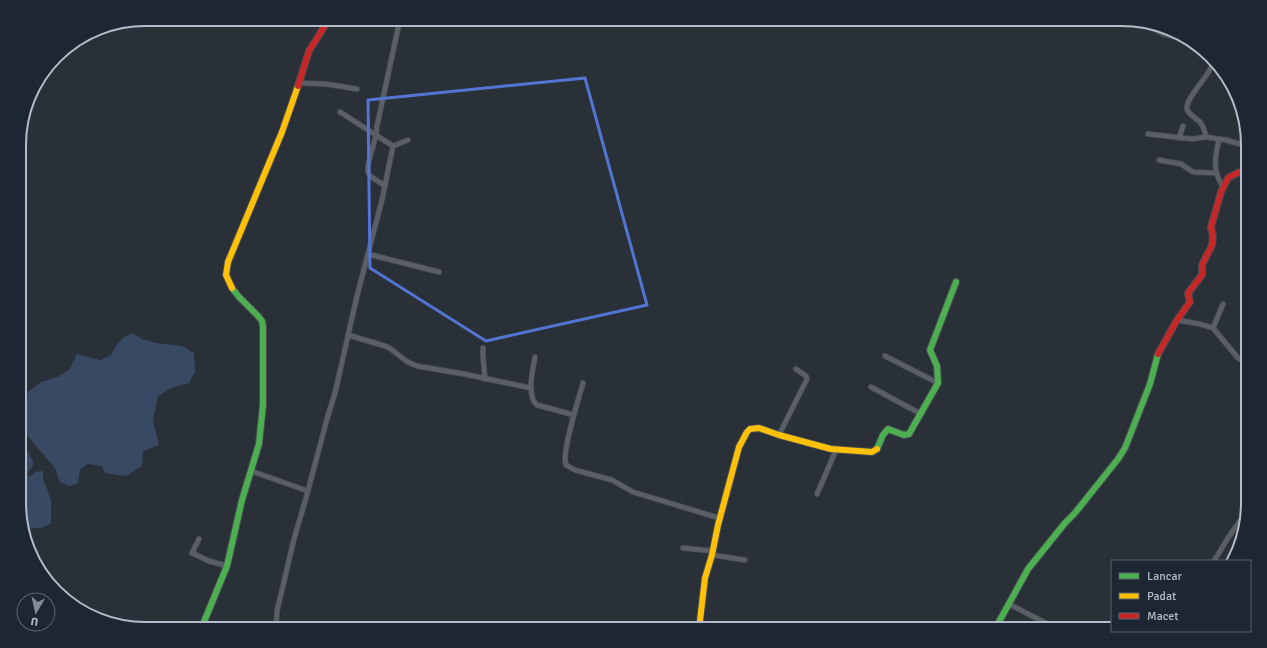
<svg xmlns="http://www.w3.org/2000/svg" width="1267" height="648" font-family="Signika,sans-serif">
	<rect width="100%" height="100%" fill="#2a3038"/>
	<g fill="#384963">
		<path d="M 132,333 L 142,339 L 156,343 L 182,346 L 194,353 L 195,371 L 189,383 L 171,388 L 158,396 L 153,420 L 159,445 L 143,451 L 142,466 L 126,476 L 105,473 L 102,466 L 88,464 L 80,469 L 78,483 L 69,486 L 60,482 L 55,468 L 20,427 L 20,398 L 41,382 L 57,377 L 69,370 L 77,354 L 100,360 L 111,355 L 117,344 L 124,337 Z"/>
		<path d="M 21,449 L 29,452 L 30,457 L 33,460 L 33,465 L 27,474 L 30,477 L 35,472 L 43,471 L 43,478 L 51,500 L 51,524 L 40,528 L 24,529 L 20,519 Z"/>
	</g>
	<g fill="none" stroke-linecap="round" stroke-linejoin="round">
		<g stroke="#484c53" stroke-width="6">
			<g id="street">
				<path d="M 1140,23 L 1148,26 L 1164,34 L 1186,39"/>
				<path d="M 1213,63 C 1209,77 1185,98 1187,109 C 1189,115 1196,118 1200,122 C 1204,127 1205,131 1206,137 L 1226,140 L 1247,146"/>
				<path d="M 299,83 L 326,84 L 357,89"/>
				<path d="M 340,112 L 393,146"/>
				<path d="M 1148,134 L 1192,139 L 1206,137"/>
				<path d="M 1179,138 L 1183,126"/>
				<path d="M 1219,139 C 1215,157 1212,170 1223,187"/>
				<path d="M 1159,160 L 1181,164 L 1193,172 L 1216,173"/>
				<path d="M 385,186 L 370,176 L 368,172 L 368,165 L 376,135 L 377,126 L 400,19"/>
				<path d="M 368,254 L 439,272"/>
				<path d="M 1177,320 L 1200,324 L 1213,328 L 1223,304"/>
				<path d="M 1213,328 L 1238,358 L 1248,364"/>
				<path d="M 348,335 L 385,346 L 391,349 L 406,361 L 417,366 L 464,374 L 531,388"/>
				<path d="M 483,348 L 483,356 L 485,379"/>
				<path d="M 885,356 L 938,383"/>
				<path d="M 535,357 C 533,369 526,396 537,405 L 574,415"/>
				<path d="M 583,383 C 579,398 561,453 566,465 L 575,470 L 612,480 L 633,492 L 719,518"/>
				<path d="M 871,387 L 921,414"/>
				<path d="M 779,435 L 807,379 L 806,376 L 796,369"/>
				<path d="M 251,471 L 308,491"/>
				<path d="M 817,494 L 836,450"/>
				<path d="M 199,539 L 192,553 L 209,561 L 227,566"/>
				<path d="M 683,548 L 713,551"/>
				<path d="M 712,555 L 745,560"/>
				<path d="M 1214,561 L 1228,538 L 1246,512"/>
				<path d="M 1009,604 L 1057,629"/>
				<path d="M 276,629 L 277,611 L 294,539 L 306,498 L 327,419 L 335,393 L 357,296 L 382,200 L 393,146 L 408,140"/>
			</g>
		</g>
		<g stroke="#484c53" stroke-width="8">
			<g id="fast">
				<path d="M 877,449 L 883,435 L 888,429 L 904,435 L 909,434 L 938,383 L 937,366 L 930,350 L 956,282"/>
				<path d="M 201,629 L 227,566 L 242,500 L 259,444 L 263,405 L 263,327 L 262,321 L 258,316 L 239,297 L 232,288"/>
				<path d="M 995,629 L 1028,569 L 1065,523 L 1075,513 L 1118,459 L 1125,448 L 1150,384 L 1158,354"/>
			</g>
		</g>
		<g stroke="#484c53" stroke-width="8">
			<g id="slow">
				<path d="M 232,288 L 226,275 L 228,262 L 282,132 L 298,86"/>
				<path d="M 699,629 L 705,578 L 712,555 L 718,525 L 739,447 L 747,432 L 750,429 L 759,428 L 779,435 L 831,449 L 872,452 L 877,449"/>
			</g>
		</g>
		<g stroke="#484c53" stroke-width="8">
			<g id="jam">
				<path d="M 298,86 L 309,51 L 329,19"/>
				<path d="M 1158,354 L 1177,320 L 1190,302 L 1188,293 L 1202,275 L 1202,265 L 1212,245 L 1213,236 L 1211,227 L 1221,192 L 1228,178 L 1237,173 L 1247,171"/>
			</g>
		</g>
		<use href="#street" stroke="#5a5e66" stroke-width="4.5"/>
		<use href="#fast" stroke="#4caf50" stroke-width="6"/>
		<use href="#slow" stroke="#ffc107" stroke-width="6"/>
		<use href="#jam" stroke="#c62828" stroke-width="6"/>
	</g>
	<path fill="none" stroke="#5274d3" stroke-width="3" stroke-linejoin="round" d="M 585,78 L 647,305 L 486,341 L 370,268 L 368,100 Z"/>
	<path d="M0 0H1267V648H0ZM145 26H1122A119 119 0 0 1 1241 145V503A119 119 0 0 1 1122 622H145A119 119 0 0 1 26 503V145A119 119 0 0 1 145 26Z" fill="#1d2633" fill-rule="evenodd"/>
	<path fill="none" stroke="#b4bcc9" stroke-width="2" d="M145 26H1122A119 119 0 0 1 1241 145V503A119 119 0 0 1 1122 622H145A119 119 0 0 1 26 503V145A119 119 0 0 1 145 26Z"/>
	<rect x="1111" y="560" width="140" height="72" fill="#1d2633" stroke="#59626f"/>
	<rect x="1119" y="573" width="20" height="6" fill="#4caf50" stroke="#59626f"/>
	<text x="1147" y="580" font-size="12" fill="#b4bcc9">Lancar</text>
	<rect x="1119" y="593" width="20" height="6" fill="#ffc107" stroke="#59626f"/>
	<text x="1147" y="600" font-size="12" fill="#b4bcc9">Padat</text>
	<rect x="1119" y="613" width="20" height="6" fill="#c62828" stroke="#59626f"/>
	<text x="1147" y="620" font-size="12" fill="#b4bcc9">Macet</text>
	<g transform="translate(36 612) rotate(189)"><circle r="19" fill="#1d2633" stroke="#59626f"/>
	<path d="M0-3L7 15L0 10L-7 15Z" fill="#848b96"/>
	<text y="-6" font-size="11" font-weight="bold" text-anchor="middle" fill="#b4bcc9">U</text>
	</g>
</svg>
